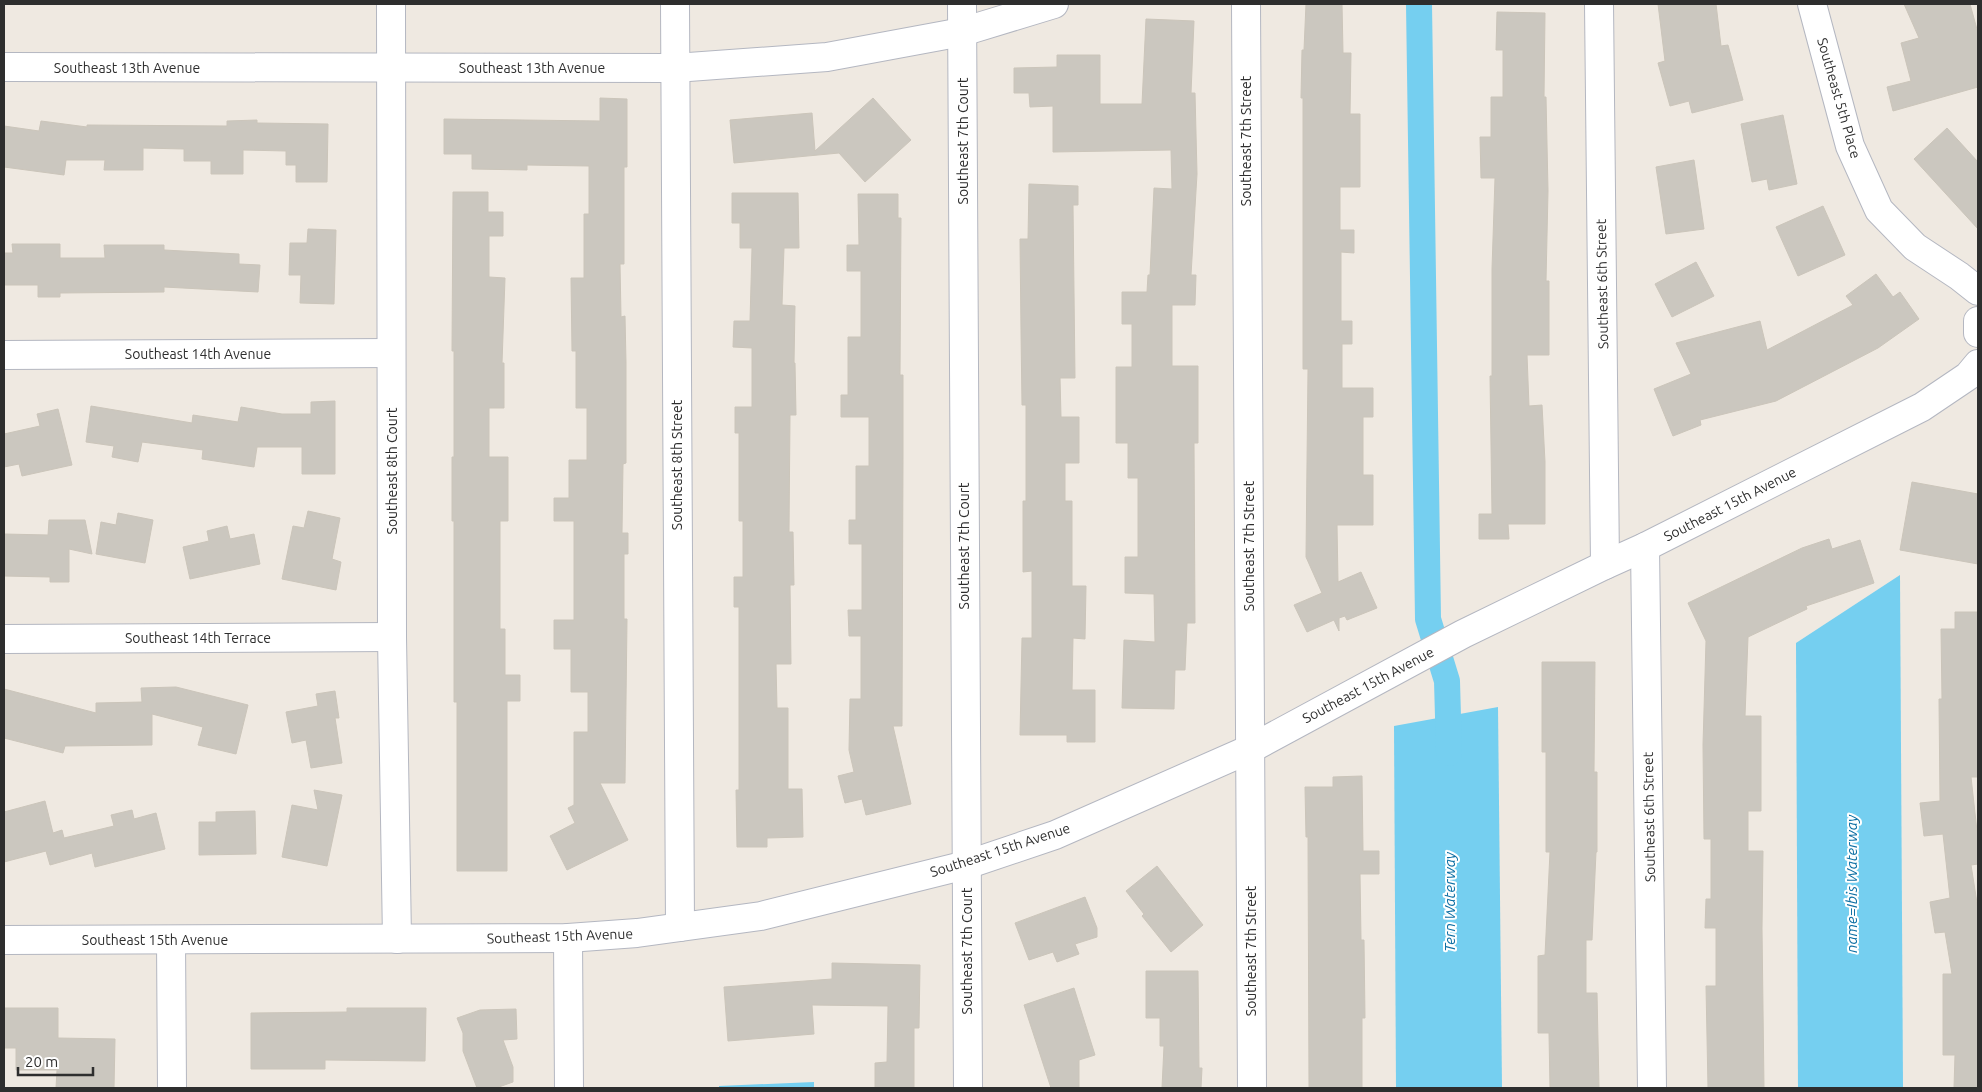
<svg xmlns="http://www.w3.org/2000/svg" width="1982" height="1092" font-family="Ubuntu,sans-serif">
	<rect width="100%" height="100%" fill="#efe9e1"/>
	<g fill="#75cff0">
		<path d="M 1900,575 L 1903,1088 L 1798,1088 L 1796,643 Z"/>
		<path d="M 1498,707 L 1502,1088 L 1396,1088 L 1394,726 Z"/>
		<path d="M 814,1082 L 814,1088 L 719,1088 L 719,1086 Z"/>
	</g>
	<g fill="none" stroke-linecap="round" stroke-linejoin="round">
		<path stroke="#75cff0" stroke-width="26" d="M 1419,4 L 1428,619 L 1447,681 L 1449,753"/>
	</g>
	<g fill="#cbc7bf" stroke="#cbc5ba">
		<path d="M 1306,4 L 1342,4 L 1343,53 L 1351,53 L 1350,114 L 1360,114 L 1360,187 L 1340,187 L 1340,230 L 1354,230 L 1354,253 L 1341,252 L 1341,321 L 1352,321 L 1352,344 L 1342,344 L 1342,388 L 1373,388 L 1373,417 L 1363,417 L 1363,475 L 1373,475 L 1373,525 L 1337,525 L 1338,582 L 1361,572 L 1377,608 L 1347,620 L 1345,616 L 1339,618 L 1339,631 L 1334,620 L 1307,632 L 1294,605 L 1322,593 L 1306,557 L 1308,369 L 1303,369 L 1303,98 L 1301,98 L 1302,50 L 1304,50 Z"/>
		<path d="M 1658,4 L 1716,4 L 1721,46 L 1728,45 L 1743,100 L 1692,113 L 1689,101 L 1670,106 L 1658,63 L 1665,61 Z"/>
		<path d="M 1904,4 L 1970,4 L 1978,33 L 1978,87 L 1893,111 L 1887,87 L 1911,81 L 1901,43 L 1919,38 Z"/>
		<path d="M 1497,12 L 1545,13 L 1544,97 L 1546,97 L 1548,191 L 1546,281 L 1549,281 L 1549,355 L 1527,355 L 1529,406 L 1542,405 L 1545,462 L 1545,524 L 1508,524 L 1509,539 L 1479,539 L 1479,514 L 1492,514 L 1490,376 L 1492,376 L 1492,269 L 1495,178 L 1481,178 L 1480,137 L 1491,137 L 1491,97 L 1503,97 L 1503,50 L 1496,50 Z"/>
		<path d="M 1146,19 L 1194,21 L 1191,93 L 1195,93 L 1197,174 L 1191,275 L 1196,275 L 1195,305 L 1172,305 L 1172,366 L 1198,366 L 1198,443 L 1194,443 L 1195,623 L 1187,623 L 1185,670 L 1175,670 L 1174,709 L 1122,708 L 1124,640 L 1155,642 L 1154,594 L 1125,593 L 1125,557 L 1138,557 L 1138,478 L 1128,478 L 1128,443 L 1116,443 L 1116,367 L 1132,367 L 1132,324 L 1122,324 L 1122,292 L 1147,292 L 1148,275 L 1150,275 L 1154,188 L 1172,189 L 1171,150 L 1053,152 L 1053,106 L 1030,107 L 1029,93 L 1014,93 L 1014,68 L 1057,67 L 1057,55 L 1100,55 L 1100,104 L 1142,104 Z"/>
		<path d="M 600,98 L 627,99 L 627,167 L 624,167 L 624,264 L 620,264 L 621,317 L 625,316 L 626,363 L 626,463 L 623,464 L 622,533 L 628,533 L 628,554 L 624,554 L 624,619 L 627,619 L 625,783 L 600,783 L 628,840 L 567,870 L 550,836 L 575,823 L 568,808 L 574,805 L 574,732 L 588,732 L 588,692 L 571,692 L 571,649 L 554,649 L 554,620 L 574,620 L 574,521 L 554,521 L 554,498 L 569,498 L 569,460 L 587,460 L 587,408 L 576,408 L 576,351 L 572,351 L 571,278 L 584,278 L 584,214 L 589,214 L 589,166 L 527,165 L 527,170 L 472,169 L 472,154 L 444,154 L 444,119 L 600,121 Z"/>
		<path d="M 873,98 L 911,140 L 865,182 L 839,153 L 734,163 L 730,120 L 812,113 L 815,151 Z"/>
		<path d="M 1783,115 L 1797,184 L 1769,190 L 1767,179 L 1752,182 L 1741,124 Z"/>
		<path d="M 257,120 L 257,123 L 328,124 L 327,182 L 296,182 L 296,165 L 286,165 L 286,151 L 243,150 L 243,174 L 211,174 L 211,161 L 184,161 L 184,149 L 143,148 L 143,170 L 104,170 L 105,160 L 66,160 L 64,175 L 4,167 L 4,126 L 39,131 L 41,121 L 87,127 L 87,125 L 227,126 L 227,121 Z"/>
		<path d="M 1947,128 L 1978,162 L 1978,229 L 1914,159 Z"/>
		<path d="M 1694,160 L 1704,229 L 1666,234 L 1656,167 Z"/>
		<path d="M 1029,184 L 1078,186 L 1078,205 L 1073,205 L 1075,378 L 1060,378 L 1061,417 L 1079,417 L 1079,463 L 1065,463 L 1065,501 L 1072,501 L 1072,586 L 1086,586 L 1085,639 L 1073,638 L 1072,690 L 1095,690 L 1095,742 L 1067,742 L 1067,735 L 1020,735 L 1022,638 L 1032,638 L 1032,571 L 1023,572 L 1023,501 L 1026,501 L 1026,405 L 1022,405 L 1021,331 L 1020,239 L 1028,239 Z"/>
		<path d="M 453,192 L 488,192 L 488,212 L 503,212 L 503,236 L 489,236 L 489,277 L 505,278 L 502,363 L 504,363 L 504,408 L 489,408 L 489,457 L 508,457 L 508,521 L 500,521 L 500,629 L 505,629 L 505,675 L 520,675 L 520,701 L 507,701 L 507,871 L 457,871 L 457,702 L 454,702 L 454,521 L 452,521 L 452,457 L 454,457 L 454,351 L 452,351 Z"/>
		<path d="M 732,193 L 798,193 L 799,248 L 784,248 L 782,305 L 795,306 L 794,363 L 795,363 L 796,415 L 790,415 L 789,532 L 793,532 L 794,585 L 790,585 L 791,664 L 776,664 L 777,708 L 788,708 L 788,789 L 802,789 L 803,837 L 767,838 L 767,847 L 737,847 L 736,790 L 739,790 L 739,607 L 734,607 L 734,577 L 743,577 L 743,521 L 739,521 L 739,433 L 735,433 L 735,407 L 752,407 L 752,348 L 733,347 L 734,321 L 750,321 L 752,248 L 740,248 L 740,223 L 732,223 Z"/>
		<path d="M 858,194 L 898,194 L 898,218 L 901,218 L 900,375 L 903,375 L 903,456 L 902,726 L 893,726 L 911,804 L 866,815 L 862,799 L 845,803 L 838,776 L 854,772 L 849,750 L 850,699 L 861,699 L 861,636 L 849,636 L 848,610 L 862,610 L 862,544 L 849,544 L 849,520 L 856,520 L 856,466 L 869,466 L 869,417 L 841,417 L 841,395 L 848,395 L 848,337 L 861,337 L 861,271 L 847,271 L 847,245 L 859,245 Z"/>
		<path d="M 1823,206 L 1845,255 L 1798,276 L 1776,227 Z"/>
		<path d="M 308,229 L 336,230 L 334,304 L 300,303 L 301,275 L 289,275 L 290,243 L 307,243 Z"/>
		<path d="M 12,244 L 60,244 L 60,258 L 105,258 L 104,245 L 164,245 L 164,250 L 239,254 L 239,264 L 260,265 L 258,292 L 164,287 L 164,292 L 60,293 L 60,297 L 38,297 L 38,285 L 4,285 L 4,253 L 13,253 Z"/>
		<path d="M 1696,262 L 1714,296 L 1672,317 L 1655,284 Z"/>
		<path d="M 1876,274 L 1893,297 L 1900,292 L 1919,319 L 1878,348 L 1776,401 L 1700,420 L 1701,425 L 1673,436 L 1654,389 L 1691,374 L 1676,343 L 1760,321 L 1767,350 L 1853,305 L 1846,296 Z"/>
		<path d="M 335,401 L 335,474 L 302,474 L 302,447 L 257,447 L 254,467 L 202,459 L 203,450 L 142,442 L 138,462 L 112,457 L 114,446 L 86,442 L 91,406 L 192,423 L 193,415 L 238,422 L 241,407 L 282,414 L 311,414 L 311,402 Z"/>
		<path d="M 58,409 L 72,465 L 22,476 L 19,464 L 4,467 L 4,434 L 40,426 L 37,414 Z"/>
		<path d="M 1912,482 L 1978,494 L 1978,564 L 1900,550 Z"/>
		<path d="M 308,511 L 340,518 L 332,559 L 341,562 L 336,590 L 282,579 L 293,526 L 304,528 Z"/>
		<path d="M 118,513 L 153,520 L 145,563 L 96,554 L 101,522 L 116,525 Z"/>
		<path d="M 49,520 L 85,520 L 92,554 L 69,549 L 69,582 L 50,582 L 50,577 L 4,576 L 4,534 L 48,535 Z"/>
		<path d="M 227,526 L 230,539 L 254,534 L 260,564 L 190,579 L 183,547 L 209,541 L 207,531 Z"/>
		<path d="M 1829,539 L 1832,549 L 1860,540 L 1874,583 L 1806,606 L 1807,609 L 1748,637 L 1745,716 L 1761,716 L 1761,811 L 1748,811 L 1748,851 L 1763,851 L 1762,928 L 1764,1088 L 1708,1088 L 1706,986 L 1716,986 L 1716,928 L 1705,928 L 1706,899 L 1711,899 L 1711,839 L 1704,839 L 1703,745 L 1706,641 L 1688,603 L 1802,548 Z"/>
		<path d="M 1955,612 L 1978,612 L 1978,777 L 1971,777 L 1977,831 L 1978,831 L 1978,864 L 1971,865 L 1978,909 L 1978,1088 L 1954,1088 L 1955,1055 L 1943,1055 L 1943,974 L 1952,974 L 1945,932 L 1935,933 L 1930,902 L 1950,898 L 1943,834 L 1924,836 L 1920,803 L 1940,801 L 1939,699 L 1942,699 L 1941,629 L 1955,629 Z"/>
		<path d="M 1542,662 L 1595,662 L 1594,772 L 1597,772 L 1597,852 L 1596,852 L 1592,940 L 1586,940 L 1586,993 L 1597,993 L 1599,1088 L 1550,1088 L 1549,1033 L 1538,1033 L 1538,956 L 1545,955 L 1550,852 L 1546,852 L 1546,752 L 1542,752 Z"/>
		<path d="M 176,687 L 248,705 L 236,754 L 198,745 L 203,727 L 152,714 L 152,745 L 65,746 L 63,753 L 4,738 L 4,689 L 96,713 L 96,703 L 142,702 L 141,688 Z"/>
		<path d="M 335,691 L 339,718 L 335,718 L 342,763 L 311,768 L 306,740 L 292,743 L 286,712 L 318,706 L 316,694 Z"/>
		<path d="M 1362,776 L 1363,851 L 1379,851 L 1379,874 L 1360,874 L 1361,940 L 1364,940 L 1365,1018 L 1362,1018 L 1362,1088 L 1309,1088 L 1308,837 L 1306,837 L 1305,787 L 1333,787 L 1333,777 Z"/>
		<path d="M 314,790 L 342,795 L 327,866 L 282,857 L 292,805 L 318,810 Z"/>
		<path d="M 45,801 L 53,833 L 62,830 L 64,838 L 114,826 L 111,815 L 132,810 L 134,819 L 156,813 L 165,849 L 95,867 L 92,853 L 50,865 L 46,851 L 4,862 L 4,812 Z"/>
		<path d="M 255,811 L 256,854 L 199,855 L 199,822 L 216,822 L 216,812 Z"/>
		<path d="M 1157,866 L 1203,925 L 1171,952 L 1142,916 L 1144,914 L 1126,891 Z"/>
		<path d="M 1085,897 L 1097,928 L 1097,937 L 1075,944 L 1079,954 L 1057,962 L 1053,952 L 1029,960 L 1015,923 Z"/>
		<path d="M 832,963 L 920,965 L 919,1028 L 914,1028 L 914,1088 L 875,1088 L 875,1063 L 887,1062 L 888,1006 L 812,1005 L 814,1034 L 728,1041 L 724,987 L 832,979 Z"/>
		<path d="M 1146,971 L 1198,971 L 1199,1068 L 1202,1068 L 1201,1088 L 1162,1088 L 1164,1046 L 1160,1046 L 1160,1018 L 1146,1018 Z"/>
		<path d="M 1074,988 L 1095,1055 L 1079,1060 L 1079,1088 L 1051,1088 L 1024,1005 Z"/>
		<path d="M 4,1008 L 58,1008 L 58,1038 L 115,1039 L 114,1088 L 56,1088 L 57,1070 L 16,1070 L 16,1048 L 4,1048 Z"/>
		<path d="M 347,1008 L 426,1008 L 425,1061 L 325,1060 L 325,1069 L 251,1069 L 251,1013 L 347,1012 Z"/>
		<path d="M 516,1009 L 517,1039 L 503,1040 L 513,1067 L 513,1082 L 496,1088 L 477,1088 L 463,1051 L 463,1033 L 457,1018 L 480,1010 Z"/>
	</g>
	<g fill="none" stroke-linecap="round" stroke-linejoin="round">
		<g stroke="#b4b7c1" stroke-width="30">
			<g id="street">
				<path d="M 391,4 L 392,637 L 397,939"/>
				<path d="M 675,4 L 680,927"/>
				<path d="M 962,4 L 968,1088"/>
				<path d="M 1246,4 L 1252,1088"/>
				<path d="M 1599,4 L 1605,565"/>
				<path d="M 1812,4 L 1850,146 L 1879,210 L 1915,247 L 1959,276 L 1978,291"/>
				<path d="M 4,67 L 675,68 L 827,57 L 962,32 L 1054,4"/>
				<path d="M 1978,321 L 1978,333"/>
				<path d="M 4,355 L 391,353"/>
				<path d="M 1645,547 L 1652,1088"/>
				<path d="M 4,639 L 392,637"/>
				<path d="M 568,938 L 569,1088"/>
				<path d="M 4,940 L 568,938 L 637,933 L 761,916 L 966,865 L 1055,835 L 1250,749 L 1463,634 L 1605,565 L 1645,547 L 1922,407 L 1968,376 L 1978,364"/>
				<path d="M 171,940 L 172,1088"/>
			</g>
		</g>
		<use href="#street" stroke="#fff" stroke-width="28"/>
	</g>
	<g text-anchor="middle" stroke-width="4" stroke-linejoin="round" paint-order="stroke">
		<g font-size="14" fill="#2e2e2e" stroke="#fff">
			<text x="127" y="73">Southeast 13th Avenue</text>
			<text x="532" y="73">Southeast 13th Avenue</text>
			<text transform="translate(1839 98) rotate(74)" y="5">Southeast 5th Place</text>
			<text transform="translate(963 141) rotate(-90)" y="5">Southeast 7th Court</text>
			<text transform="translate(1246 141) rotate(-90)" y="5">Southeast 7th Street</text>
			<text transform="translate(1602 284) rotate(-91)" y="5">Southeast 6th Street</text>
			<text x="198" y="359">Southeast 14th Avenue</text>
			<text transform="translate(677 465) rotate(-90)" y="5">Southeast 8th Street</text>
			<text transform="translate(392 471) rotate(-90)" y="5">Southeast 8th Court</text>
			<text transform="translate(1730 504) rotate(-27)" y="5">Southeast 15th Avenue</text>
			<text transform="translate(964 546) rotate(-90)" y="5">Southeast 7th Court</text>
			<text transform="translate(1249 546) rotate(-90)" y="5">Southeast 7th Street</text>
			<text x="198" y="643">Southeast 14th Terrace</text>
			<text transform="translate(1368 685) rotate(-28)" y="5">Southeast 15th Avenue</text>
			<text transform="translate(1649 817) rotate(-91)" y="5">Southeast 6th Street</text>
			<text transform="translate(1000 850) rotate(-18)" y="5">Southeast 15th Avenue</text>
			<text transform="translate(560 936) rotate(-2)" y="5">Southeast 15th Avenue</text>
			<text x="155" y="945">Southeast 15th Avenue</text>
			<text transform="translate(967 951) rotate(-90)" y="5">Southeast 7th Court</text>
			<text transform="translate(1251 951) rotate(-90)" y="5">Southeast 7th Street</text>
		</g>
		<g font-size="15" font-style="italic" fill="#0d6fa3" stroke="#fff">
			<text transform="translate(1852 884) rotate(-90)" y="5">name=Ibis Waterway</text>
			<text transform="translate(1450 902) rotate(-90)" y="5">Tern Waterway</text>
		</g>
	</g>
	<rect width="1982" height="1092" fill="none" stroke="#2e2e2e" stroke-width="10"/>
	<path d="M18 1067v8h75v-8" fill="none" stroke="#2e2e2e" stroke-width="2.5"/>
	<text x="25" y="1067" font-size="15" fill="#2e2e2e" stroke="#ffffff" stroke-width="4" paint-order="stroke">20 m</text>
</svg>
